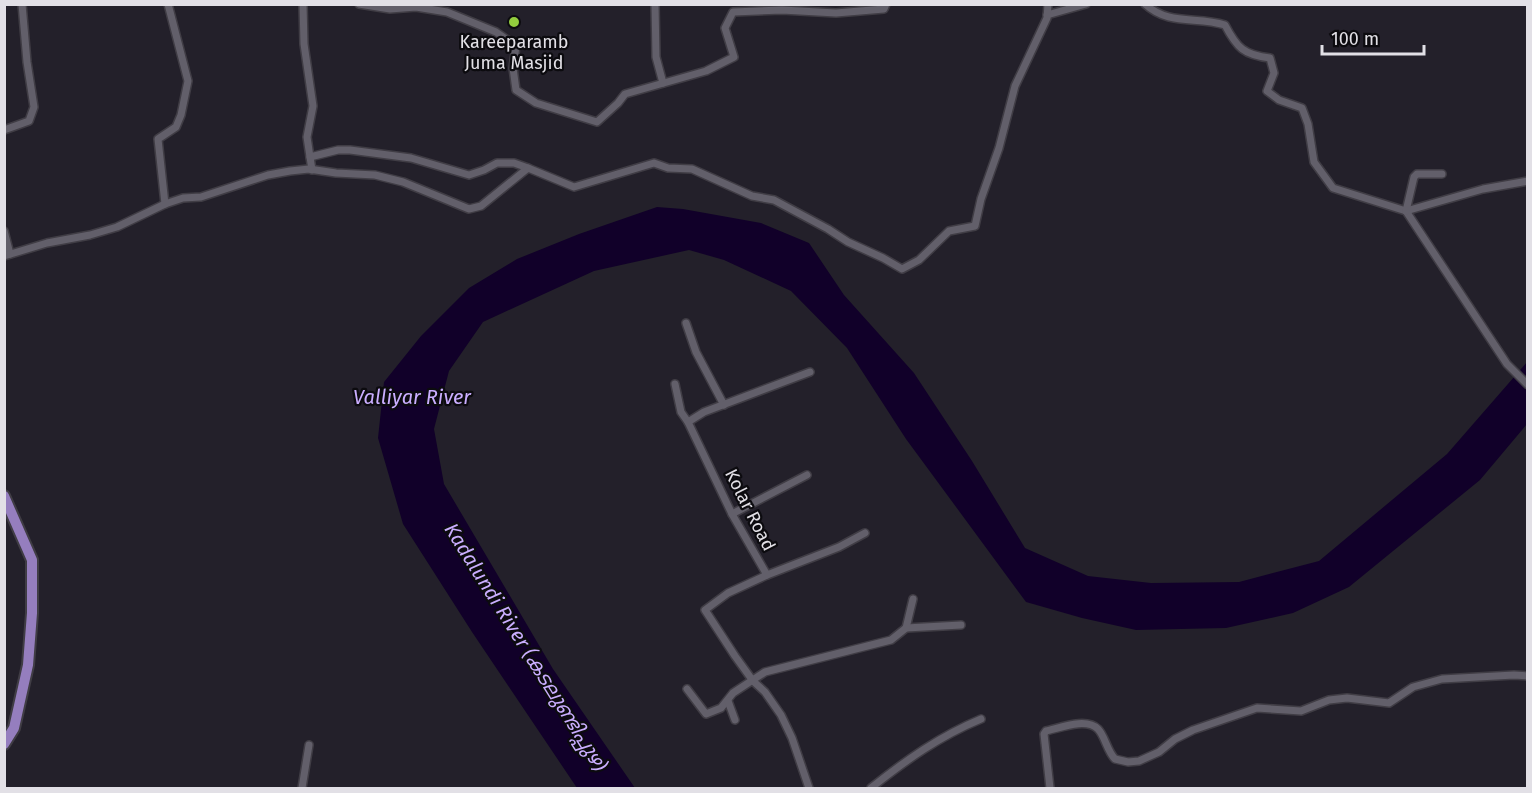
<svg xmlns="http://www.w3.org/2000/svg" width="1532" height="793" font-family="'Fira Sans','Noto Sans Malayalam',sans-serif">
	<rect width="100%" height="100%" fill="#23202a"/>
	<path fill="#110029" d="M 657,207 L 683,209 L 761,223 L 809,243 L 844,295 L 914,373 L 972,461 L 1025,548 L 1088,576 L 1151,583 L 1239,582 L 1319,561 L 1447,454 L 1527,362 L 1527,424 L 1480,480 L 1349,587 L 1293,613 L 1226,628 L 1136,630 L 1082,618 L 1026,602 L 906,439 L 847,348 L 791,291 L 724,260 L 689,250 L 594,271 L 483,322 L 449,371 L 434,429 L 444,484 L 553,669 L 635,788 L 577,788 L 472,632 L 403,524 L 378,438 L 384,382 L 421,336 L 469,288 L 517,259 L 579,234 Z"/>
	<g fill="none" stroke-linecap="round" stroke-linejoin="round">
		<g stroke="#403d45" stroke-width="10">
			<g id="street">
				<path d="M 303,4 L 304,44 L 313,106 L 307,137 L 310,157"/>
				<path d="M 359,4 L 390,9 L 416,7 L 447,12 L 496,32 L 516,46 L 513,68 L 516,90 L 536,103 L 597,122 L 618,103 L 625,94 L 706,71 L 734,57 L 725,28 L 733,12 L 782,10 L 836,13 L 884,9 L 886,4"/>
				<path d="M 655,4 L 656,57 L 663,83"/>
				<path d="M 1145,4 C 1169,26 1196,16 1225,25 C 1237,48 1244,55 1270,58 L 1274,73 L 1267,91 L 1279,100 L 1302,108 L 1308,124 L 1314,162 L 1333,188 L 1406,211 L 1507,364 L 1528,385"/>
				<path d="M 1047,15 L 1086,4"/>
				<path d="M 4,130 L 29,121 L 34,107 L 27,62 L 22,4"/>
				<path d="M 312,170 L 310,157 L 338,150 L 350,150 L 411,158 L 469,175 L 484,170 L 497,163 L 514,163 L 528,168"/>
				<path d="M 165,204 L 158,139 L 176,127 L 181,115 L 188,81 L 168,4"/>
				<path d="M 1406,211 L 1483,189 L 1528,181"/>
				<path d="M 1406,211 L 1414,177 L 1417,174 L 1442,174"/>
				<path d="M 4,231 L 10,254"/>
				<path d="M 4,256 L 47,243 L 90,235 L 117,227 L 165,204 L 183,198 L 201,197 L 268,175 L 290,171 L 309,169 L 336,173 L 375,175 L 403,182 L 469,209 L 481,206 L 528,168 L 574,187 L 654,163 L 668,168 L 692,169 L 752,196 L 774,200 L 828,229 L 848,242 L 883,258 L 902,269 L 919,260 L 949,231 L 975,226 L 981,199 L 999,148 L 1015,86 L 1047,18 L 1048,4"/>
				<path d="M 686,323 L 696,352 L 724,405"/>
				<path d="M 675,384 L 681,412 L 688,422"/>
				<path d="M 732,514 L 807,475"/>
				<path d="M 767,575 L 839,547 L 865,533"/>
				<path d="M 906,628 L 961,625"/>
				<path d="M 687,689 L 706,714 L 721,708 L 733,693 L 765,672 L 891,640 L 906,628 L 913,599"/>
				<path d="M 728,701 L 735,720"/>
				<path d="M 302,788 L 309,745"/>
				<path d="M 809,788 L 792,738 L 781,715 L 765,692 L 753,681 L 735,656 L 705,610 L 728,593 L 767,575 L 732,514 L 688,422 L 704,412 L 810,372"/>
				<path d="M 871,788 C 906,760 940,736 981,719"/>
				<path d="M 1050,788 L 1044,734 L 1046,731 C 1060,728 1086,717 1098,729 C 1105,736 1107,751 1115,759 L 1128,762 L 1139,761 L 1159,752 L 1175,739 L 1193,730 L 1257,708 L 1301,711 L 1329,700 L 1347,698 L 1389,703 L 1413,687 L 1442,679 L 1514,675 L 1528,676"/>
			</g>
		</g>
		<g stroke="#403d45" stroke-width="14">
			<path id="primary" d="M 4,496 L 32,560 L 32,613 L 28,665 L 14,728 L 4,744"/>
		</g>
		<use href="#street" stroke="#625f6a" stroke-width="7"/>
		<use href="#primary" stroke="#957ebe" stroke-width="10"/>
	</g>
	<circle fill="#93cd3e" stroke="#0c0b0f" stroke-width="2" cx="514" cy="22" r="6"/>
	<g text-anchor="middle" stroke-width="4.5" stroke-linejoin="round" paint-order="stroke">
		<g font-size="18" fill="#e2e0e6" stroke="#0c0b0f">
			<text x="514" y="48">Kareeparamb<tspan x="514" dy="21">Juma Masjid</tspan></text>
		</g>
		<g font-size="18" fill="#e2e0e6" stroke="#0c0b0f">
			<text transform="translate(750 510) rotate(63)" y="6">Kolar Road</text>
		</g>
		<g font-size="20" font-style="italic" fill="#caaeff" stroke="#0c0b0f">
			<text x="412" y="404">Valliyar River</text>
			<text transform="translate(526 647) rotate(58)" y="7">Kadalundi River (കടലുണ്ടിപ്പുഴ)</text>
		</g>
	</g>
	<rect width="1532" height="793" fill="none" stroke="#e2e0e6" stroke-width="12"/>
	<path d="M1322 45v9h102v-9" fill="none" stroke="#e2e0e6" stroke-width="3"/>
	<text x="1331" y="45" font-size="18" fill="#e2e0e6" stroke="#0c0b0f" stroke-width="4.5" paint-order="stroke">100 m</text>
</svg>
